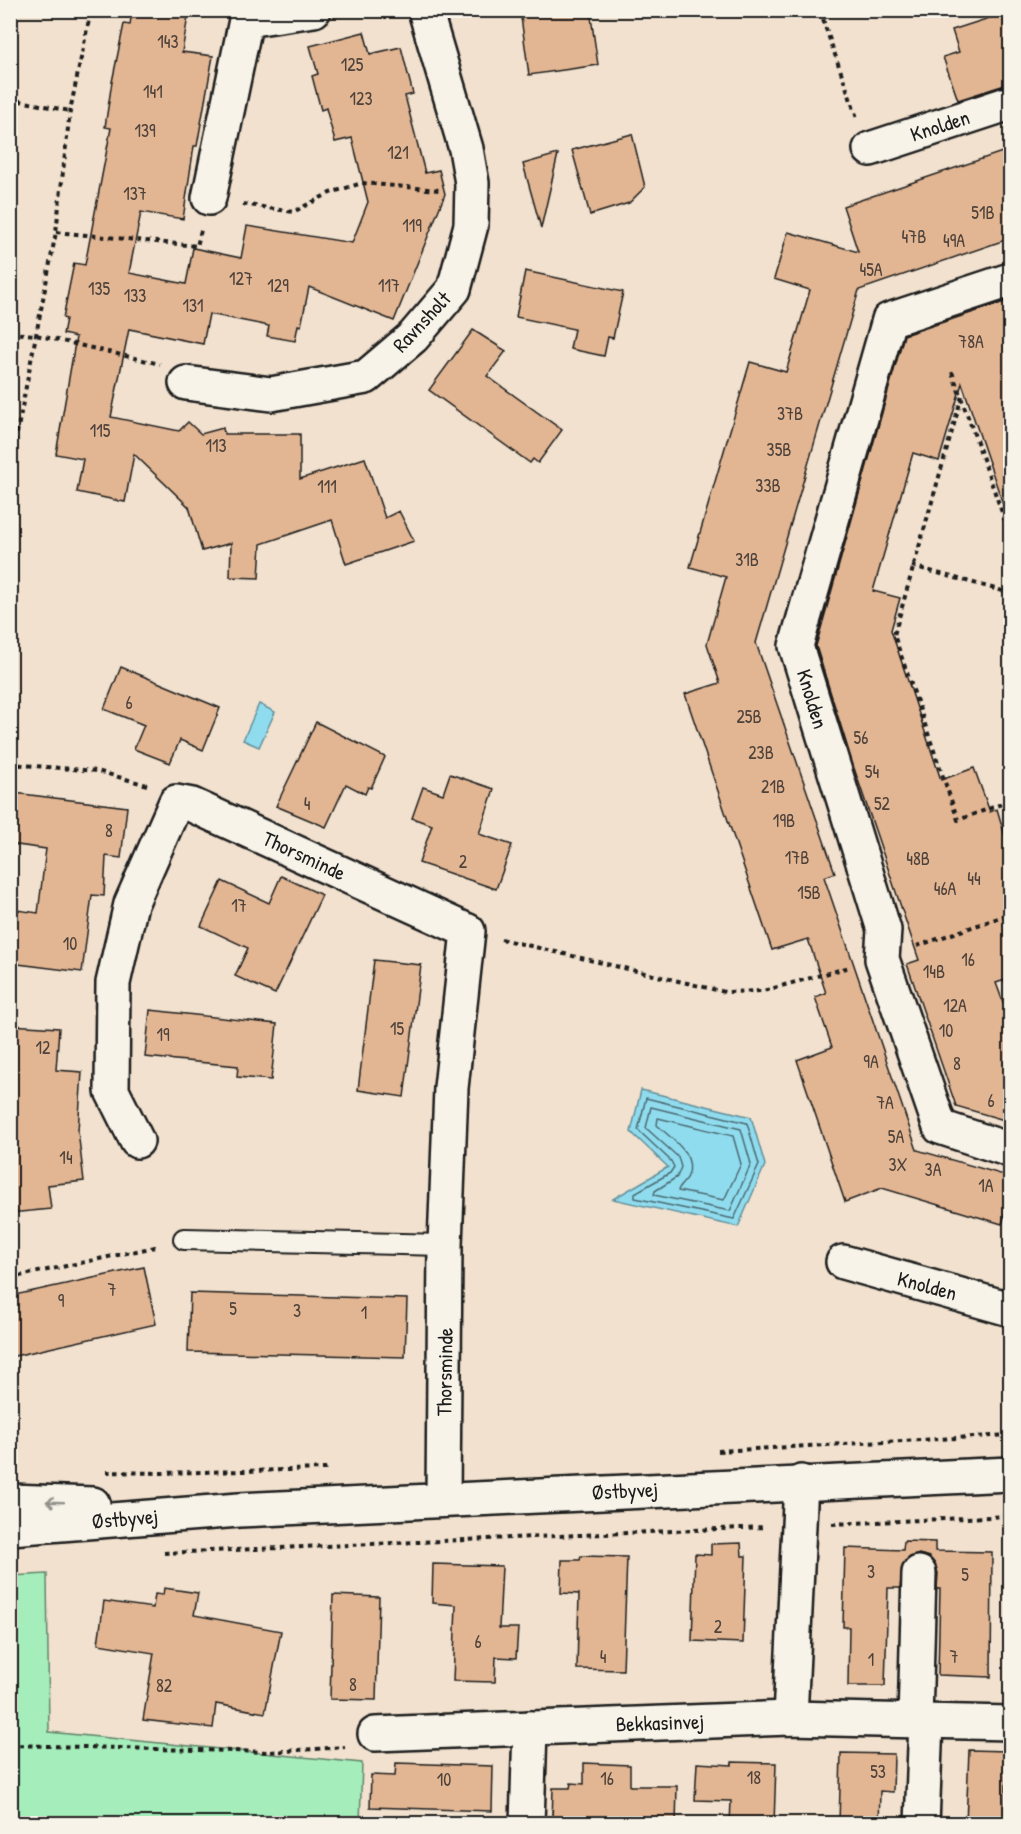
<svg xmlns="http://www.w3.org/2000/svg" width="1021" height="1834" font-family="'Patrick Hand',sans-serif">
	<rect width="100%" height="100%" fill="#f1e1ce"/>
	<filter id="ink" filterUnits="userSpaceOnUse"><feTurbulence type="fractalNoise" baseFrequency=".0167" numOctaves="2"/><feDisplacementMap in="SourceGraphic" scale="12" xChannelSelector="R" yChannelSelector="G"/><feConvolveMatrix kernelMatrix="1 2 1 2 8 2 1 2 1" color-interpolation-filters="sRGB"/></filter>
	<g filter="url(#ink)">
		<path fill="#a5edba" stroke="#60846b" stroke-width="1.5" d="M 47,1574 L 49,1732 L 362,1763 L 360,1823 L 11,1823 L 11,1576 Z"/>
		<g fill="#90dcef" stroke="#628f9b" stroke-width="1.5">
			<path d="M 259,704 L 275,712 L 259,747 L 243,740 Z"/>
			<path d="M 641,1090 L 751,1117 L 765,1165 L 738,1227 L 613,1199 L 668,1167 L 631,1132 Z"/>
		</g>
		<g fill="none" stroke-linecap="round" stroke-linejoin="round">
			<g stroke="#4a6970" stroke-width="1.5">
				<path d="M 646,1098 L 747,1123 L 759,1165 L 734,1219 L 635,1198 L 635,1193 L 670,1173 L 674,1167 L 671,1161 L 638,1130 Z"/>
				<path d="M 651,1107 L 741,1129 L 751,1164 L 730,1211 L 654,1195 L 655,1191 L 677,1177 L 681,1167 L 678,1157 L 646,1128 Z"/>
				<path d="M 658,1118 L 733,1136 L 741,1164 L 724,1200 L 678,1191 C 679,1185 686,1182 688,1176 C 697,1154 670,1138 657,1125 Z"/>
			</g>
		</g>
		<g fill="#e3b693" stroke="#1c1c1c" stroke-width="1.5">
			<path d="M 132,10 L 189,10 L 182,52 L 213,56 L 197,146 L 194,146 L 183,219 L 141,212 L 129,273 L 186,284 L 193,248 L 241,258 L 247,226 L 352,243 L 368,202 L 352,138 L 335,142 L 326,108 L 321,110 L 312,76 L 318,74 L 310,46 L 364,32 L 370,54 L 401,47 L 413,94 L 405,96 L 425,173 L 439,170 L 445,194 L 394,321 L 309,287 L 301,326 L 298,325 L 295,341 L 267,336 L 269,326 L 209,314 L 203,344 L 129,329 L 111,417 L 179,431 L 188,422 L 201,434 L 223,428 L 224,434 L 300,434 L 300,479 L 365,458 L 385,518 L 399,511 L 414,541 L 346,564 L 332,520 L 261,544 L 259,578 L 230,577 L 231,543 L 202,551 L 189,507 L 134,454 L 125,502 L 77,492 L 83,459 L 56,454 L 76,337 L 63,334 L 66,319 L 63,318 L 74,263 L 85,265 L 111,128 L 105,127 L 112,82 L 124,24 L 130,25 Z"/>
			<path d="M 520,10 L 590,10 L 598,65 L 529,75 Z"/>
			<path d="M 1011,11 L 1011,83 L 958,100 L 943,57 L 959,52 L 952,30 Z"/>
			<path d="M 632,134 L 645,187 L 629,203 L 590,215 L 572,150 Z"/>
			<path d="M 1011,149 L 1011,238 L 859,290 L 756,643 L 835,873 L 824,877 L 917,1150 L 1011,1177 L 1011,1194 L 1002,1224 L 882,1188 L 845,1202 L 797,1060 L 832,1047 L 815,997 L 826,993 L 808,939 L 772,950 L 685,694 L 720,683 L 707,644 L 726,577 L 690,567 L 750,362 L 786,372 L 810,290 L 774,279 L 788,232 L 858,252 L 843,206 Z"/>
			<path d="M 558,154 L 541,228 L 523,164 Z"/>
			<path d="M 525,271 L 623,292 L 613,338 L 608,337 L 604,356 L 570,349 L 574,329 L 516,317 Z"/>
			<path d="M 1011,300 L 1011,513 L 1006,513 L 962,383 L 939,461 L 913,453 L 873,591 L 900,598 L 891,630 L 941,780 L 974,768 L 990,812 L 997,809 L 1005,836 L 1011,834 L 1011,978 L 996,983 L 1011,1024 L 1011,1122 L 956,1106 L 907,964 L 919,960 L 854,768 L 816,646 L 904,335 Z"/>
			<path d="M 473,330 L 506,351 L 487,376 L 562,430 L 538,463 L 533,459 L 530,463 L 429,390 Z"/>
			<path d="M 121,667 L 220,708 L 203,750 L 180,740 L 170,763 L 134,749 L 144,725 L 104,709 Z"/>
			<path d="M 316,722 L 385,757 L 371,788 L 368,787 L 365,794 L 346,784 L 326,827 L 276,806 Z"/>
			<path d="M 450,774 L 494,789 L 479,834 L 512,845 L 496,889 L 419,863 L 432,825 L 412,818 L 423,787 L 443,794 Z"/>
			<path d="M 14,793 L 127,807 L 121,858 L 106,856 L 104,896 L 92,895 L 82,972 L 10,963 L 10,909 L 38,913 L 46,849 L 10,844 Z"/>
			<path d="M 281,876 L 322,895 L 275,994 L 235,976 L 248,948 L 201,926 L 222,881 L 269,903 Z"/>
			<path d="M 374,960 L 421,965 L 404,1097 L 358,1090 Z"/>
			<path d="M 150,1010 L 277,1024 L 271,1080 L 237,1077 L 238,1066 L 145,1057 Z"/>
			<path d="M 10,1025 L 59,1028 L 56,1070 L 82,1072 L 78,1131 L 84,1181 L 48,1185 L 51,1209 L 10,1213 Z"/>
			<path d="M 144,1267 L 156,1324 L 10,1357 L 10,1296 Z"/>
			<path d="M 190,1293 L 407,1299 L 405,1357 L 188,1352 Z"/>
			<path d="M 904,1541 L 935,1542 L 935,1551 L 992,1552 L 991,1677 L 938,1675 L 940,1589 L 937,1589 L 938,1573 L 935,1564 L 929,1557 L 919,1554 L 910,1557 L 903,1564 L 900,1588 L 888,1588 L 885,1686 L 848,1686 L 849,1627 L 843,1627 L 845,1548 L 903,1550 Z"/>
			<path d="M 741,1543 L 742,1556 L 746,1556 L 743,1643 L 692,1641 L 695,1554 L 711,1555 L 711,1544 Z"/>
			<path d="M 581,1556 L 627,1557 L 623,1670 L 577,1669 L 579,1594 L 561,1593 L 562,1560 L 580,1560 Z"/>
			<path d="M 433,1564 L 502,1566 L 499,1628 L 518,1628 L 516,1658 L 496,1657 L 495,1682 L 453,1681 L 456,1605 L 432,1603 Z"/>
			<path d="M 164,1588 L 198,1593 L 194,1615 L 281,1631 L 265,1713 L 216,1704 L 213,1728 L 143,1720 L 154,1653 L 98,1644 L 104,1601 L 153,1608 L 155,1594 L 163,1595 Z"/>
			<path d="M 333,1595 L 379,1597 L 376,1700 L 330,1699 Z"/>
			<path d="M 969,1750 L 1007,1751 L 1005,1824 L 966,1824 Z"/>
			<path d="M 841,1753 L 894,1754 L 893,1792 L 880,1791 L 879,1824 L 839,1824 Z"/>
			<path d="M 732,1762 L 776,1763 L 774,1824 L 730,1824 L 731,1801 L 695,1800 L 697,1763 L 732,1765 Z"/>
			<path d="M 396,1763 L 493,1766 L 492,1811 L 370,1807 L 371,1775 L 395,1776 Z"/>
			<path d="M 584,1763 L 630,1765 L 630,1786 L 677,1786 L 676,1824 L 552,1822 L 553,1788 L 570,1788 L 571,1783 L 584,1784 Z"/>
		</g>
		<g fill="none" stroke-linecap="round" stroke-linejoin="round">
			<g stroke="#1c1c1c" stroke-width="24">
				<path id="lane" d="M 184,1239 L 445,1245"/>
			</g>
			<g stroke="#1c1c1c" stroke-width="38">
				<g id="street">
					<path d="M 870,149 L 1010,103"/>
					<path d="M 209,198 L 246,20 L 314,10"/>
					<path d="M 1010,280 L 889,320 L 796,646 L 884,930 L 882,959 L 940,1127 L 1010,1150"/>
					<path d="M 186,383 L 271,394 L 366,377 L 413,337 L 454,289 L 471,225 L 472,183 L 466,149 L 425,10"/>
					<path d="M 137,1141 L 112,1091 L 113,983 L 131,904 L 176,802 L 192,805 L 468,931 L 451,1088 L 445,1245 L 443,1500"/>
					<path d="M 843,1262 L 1010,1309"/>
					<path d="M 790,1718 L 801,1482"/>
					<path d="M 915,1721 L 919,1573"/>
					<path d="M 375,1734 L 790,1718 L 1010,1723"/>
					<path d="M 527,1824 L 530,1728"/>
					<path d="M 922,1824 L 926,1721"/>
				</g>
			</g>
			<g stroke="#1c1c1c" stroke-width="38">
				<g id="secondary">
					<path d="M 10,1501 L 93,1504"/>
					<path d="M 10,1528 L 239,1510 L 1010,1474"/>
				</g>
			</g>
			<g stroke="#1c1c1c" stroke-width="4" stroke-dasharray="4.5 4.5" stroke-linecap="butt">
				<path d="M 822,10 L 824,23 L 857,118"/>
				<path d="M 10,99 L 70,111"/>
				<path d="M 243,204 L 293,212 L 330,193 L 362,183 L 439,190"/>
				<path d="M 56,232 L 197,246 L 201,230"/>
				<path d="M 10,333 L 36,335 L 160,364"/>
				<path d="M 952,372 L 1010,535"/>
				<path d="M 962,396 L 894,635 L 958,820 L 1010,801"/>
				<path d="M 10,469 L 56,232 L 70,111 L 91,10"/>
				<path d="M 912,566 L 1010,593"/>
				<path d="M 10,764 L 97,771 L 147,785"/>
				<path d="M 501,939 L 725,992 L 763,991 L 850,967"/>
				<path d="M 917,946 L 1010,914"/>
				<path d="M 10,1278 L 155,1247 L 159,1249"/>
				<path d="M 718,1451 L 1010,1435"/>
				<path d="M 106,1472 L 161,1473 L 327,1469"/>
				<path d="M 832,1524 L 1010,1516"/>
				<path d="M 164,1553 L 765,1527"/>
				<path d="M 10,1745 L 269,1752 L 345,1747"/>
			</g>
			<use href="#lane" stroke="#f7f3e8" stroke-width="20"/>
			<use href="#street" stroke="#f7f3e8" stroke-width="33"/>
			<use href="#secondary" stroke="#f7f3e8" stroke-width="33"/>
		</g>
		<defs><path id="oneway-shaft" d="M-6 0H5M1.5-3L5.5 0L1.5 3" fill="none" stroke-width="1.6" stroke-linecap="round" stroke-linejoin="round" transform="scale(1.5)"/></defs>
		<use stroke="#94928c" href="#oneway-shaft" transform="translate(55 1502) rotate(-178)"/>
	</g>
	<g text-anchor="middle" stroke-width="4.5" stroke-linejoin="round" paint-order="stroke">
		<g font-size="18" fill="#4e423a">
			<text x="168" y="48">143</text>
			<text x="352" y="71">125</text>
			<text x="153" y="98">141</text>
			<text x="361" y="105">123</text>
			<text x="145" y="137">139</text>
			<text x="398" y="159">121</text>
			<text x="135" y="200">137</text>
			<text x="983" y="219">51B</text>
			<text x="412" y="232">119</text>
			<text x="914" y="243">47B</text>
			<text x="954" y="247">49A</text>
			<text x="871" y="276">45A</text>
			<text x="241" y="285">127</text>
			<text x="278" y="292">129</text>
			<text x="389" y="292">117</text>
			<text x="99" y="295">135</text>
			<text x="135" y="302">133</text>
			<text x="193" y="312">131</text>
			<text x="971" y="348">78A</text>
			<text x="790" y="420">37B</text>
			<text x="100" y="437">115</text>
			<text x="216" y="452">113</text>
			<text x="779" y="456">35B</text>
			<text x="768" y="492">33B</text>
			<text x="327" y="493">111</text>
			<text x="747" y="566">31B</text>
			<text x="129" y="709">6</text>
			<text x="749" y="723">25B</text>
			<text x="861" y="744">56</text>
			<text x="761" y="759">23B</text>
			<text x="872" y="778">54</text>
			<text x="773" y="793">21B</text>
			<text x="307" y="810">4</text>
			<text x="882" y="810">52</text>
			<text x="784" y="827">19B</text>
			<text x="109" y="837">8</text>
			<text x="797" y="864">17B</text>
			<text x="918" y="865">48B</text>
			<text x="463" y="868">2</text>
			<text x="974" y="885">44</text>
			<text x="945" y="895">46A</text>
			<text x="809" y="899">15B</text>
			<text x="239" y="912">17</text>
			<text x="70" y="950">10</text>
			<text x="968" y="966">16</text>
			<text x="934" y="978">14B</text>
			<text x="955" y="1012">12A</text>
			<text x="397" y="1035">15</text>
			<text x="946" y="1037">10</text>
			<text x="163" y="1041">19</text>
			<text x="43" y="1054">12</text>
			<text x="871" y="1068">9A</text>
			<text x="957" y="1070">8</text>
			<text x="991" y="1107">6</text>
			<text x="885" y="1109">7A</text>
			<text x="896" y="1143">5A</text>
			<text x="66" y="1164">14</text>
			<text x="898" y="1171">3X</text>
			<text x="933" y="1176">3A</text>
			<text x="986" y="1192">1A</text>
			<text x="112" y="1296">7</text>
			<text x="61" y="1307">9</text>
			<text x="233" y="1315">5</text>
			<text x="297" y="1317">3</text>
			<text x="364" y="1319">1</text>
			<text x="871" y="1578">3</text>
			<text x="965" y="1581">5</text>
			<text x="718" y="1633">2</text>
			<text x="478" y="1648">6</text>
			<text x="603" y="1663">4</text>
			<text x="954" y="1663">7</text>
			<text x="871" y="1666">1</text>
			<text x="353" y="1691">8</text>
			<text x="164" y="1692">82</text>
			<text x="878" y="1778">53</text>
			<text x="754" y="1784">18</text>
			<text x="607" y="1785">16</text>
			<text x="444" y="1786">10</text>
		</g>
		<g font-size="21" fill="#1c1c1c" stroke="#f7f3e8">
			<text transform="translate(940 126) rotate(-18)" y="7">Knolden</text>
			<text transform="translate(422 322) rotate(-47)" y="7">Ravnsholt</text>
			<text transform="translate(812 699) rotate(73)" y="7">Knolden</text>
			<text transform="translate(304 856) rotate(25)" y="7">Thorsminde</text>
			<text transform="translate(927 1286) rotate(15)" y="7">Knolden</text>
			<text transform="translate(445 1372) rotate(-89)" y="7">Thorsminde</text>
			<text transform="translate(625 1491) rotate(-3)" y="7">Østbyvej</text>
			<text transform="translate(125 1519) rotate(-5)" y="7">Østbyvej</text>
			<text transform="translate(660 1723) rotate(-2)" y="7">Bekkasinvej</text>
		</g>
	</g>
	<rect width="1021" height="1834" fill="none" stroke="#f7f3e8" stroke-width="36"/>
	<rect x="18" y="18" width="985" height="1798" fill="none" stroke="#1c1c1c" stroke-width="2" filter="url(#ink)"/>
</svg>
